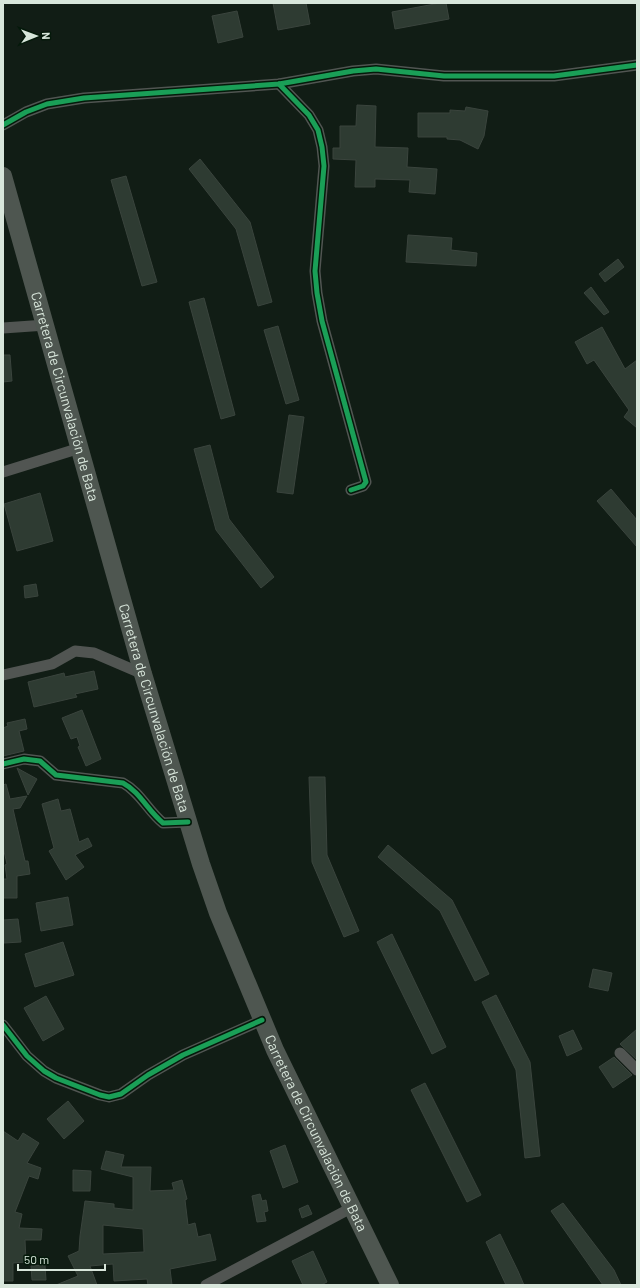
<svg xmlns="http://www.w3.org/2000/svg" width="640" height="1288" font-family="Barlow,sans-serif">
	<rect width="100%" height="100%" fill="#111d15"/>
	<g fill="#2e3b32" stroke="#3a443d" fill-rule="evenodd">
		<path d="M 273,3 L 306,3 L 310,24 L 278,30 Z"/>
		<path d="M 440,3 L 446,3 L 449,19 L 395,29 L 392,12 Z"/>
		<path d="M 237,11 L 243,37 L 218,43 L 212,16 Z"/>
		<path d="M 357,105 L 376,106 L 375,147 L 408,148 L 407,167 L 437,169 L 435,194 L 409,192 L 410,180 L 375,179 L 375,187 L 355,187 L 356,160 L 333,159 L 333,148 L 340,148 L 340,126 L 356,126 Z"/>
		<path d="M 466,107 L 488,111 L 484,136 L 478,149 L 460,140 L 447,139 L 447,137 L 418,137 L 418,113 L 450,113 L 450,110 L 465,111 Z"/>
		<path d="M 200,159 L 250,222 L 272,302 L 258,306 L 236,229 L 189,169 Z"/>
		<path d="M 126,176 L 157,282 L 142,286 L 111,180 Z"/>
		<path d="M 408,235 L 452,238 L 451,250 L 477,253 L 476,266 L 406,262 Z"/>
		<path d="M 618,259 L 624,267 L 605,282 L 599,274 Z"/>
		<path d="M 591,287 L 609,312 L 604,315 L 584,293 Z"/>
		<path d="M 204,298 L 235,415 L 221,419 L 189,302 Z"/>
		<path d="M 278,326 L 299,400 L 286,404 L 264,330 Z"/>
		<path d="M 602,327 L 625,369 L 637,360 L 637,428 L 624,417 L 629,410 L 594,360 L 587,364 L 575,342 Z"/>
		<path d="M 3,355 L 10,355 L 12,381 L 3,382 Z"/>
		<path d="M 289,415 L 304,417 L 293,494 L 277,492 Z"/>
		<path d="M 210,445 L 229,519 L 274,577 L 261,588 L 216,530 L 194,449 Z"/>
		<path d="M 611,489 L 637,520 L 637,547 L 597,501 Z"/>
		<path d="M 40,493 L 53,541 L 17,551 L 4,504 Z"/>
		<path d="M 36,584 L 38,596 L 25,598 L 24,586 Z"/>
		<path d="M 94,671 L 98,689 L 75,694 L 77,697 L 34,707 L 28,682 L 64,673 L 65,677 Z"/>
		<path d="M 82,710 L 101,759 L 86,766 L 78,747 L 80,746 L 77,737 L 71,739 L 62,718 Z"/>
		<path d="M 25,719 L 27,729 L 19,731 L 24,751 L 3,756 L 3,728 L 8,726 L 7,723 Z"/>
		<path d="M 17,768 L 37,779 L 28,795 Z"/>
		<path d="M 309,777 L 325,777 L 327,855 L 359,931 L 344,937 L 312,862 Z"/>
		<path d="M 6,784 L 10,799 L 27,796 L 20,808 L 13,809 L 25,861 L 28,861 L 30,874 L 17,876 L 17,898 L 3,898 L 3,879 L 7,879 L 5,865 L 7,864 L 3,847 L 3,785 Z"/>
		<path d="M 58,799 L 61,811 L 70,809 L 79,842 L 88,838 L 92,846 L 75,855 L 84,867 L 66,880 L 49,851 L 54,848 L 42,804 Z"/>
		<path d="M 388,845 L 452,900 L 489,974 L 475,981 L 440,911 L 378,857 Z"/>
		<path d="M 68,897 L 73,925 L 41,931 L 36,903 Z"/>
		<path d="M 18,919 L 21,942 L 4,943 L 3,920 Z"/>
		<path d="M 392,934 L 446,1047 L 432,1054 L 377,942 Z"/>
		<path d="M 63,942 L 74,975 L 35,987 L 25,954 Z"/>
		<path d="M 593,969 L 612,973 L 608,991 L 589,987 Z"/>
		<path d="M 496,995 L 530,1062 L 540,1156 L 525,1158 L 516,1070 L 482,1002 Z"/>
		<path d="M 46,996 L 64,1029 L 43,1041 L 24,1008 Z"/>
		<path d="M 637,1029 L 637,1060 L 620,1044 Z"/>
		<path d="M 573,1030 L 582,1049 L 567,1056 L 559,1036 Z"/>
		<path d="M 614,1057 L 632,1075 L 613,1088 L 599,1067 Z"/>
		<path d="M 425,1083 L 481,1195 L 467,1202 L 411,1090 Z"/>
		<path d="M 68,1101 L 84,1121 L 64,1139 L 47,1119 Z"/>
		<path d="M 3,1131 L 18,1141 L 23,1133 L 39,1143 L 27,1163 L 41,1168 L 38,1179 L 29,1176 L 15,1212 L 22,1214 L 19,1228 L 42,1229 L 41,1240 L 25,1240 L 26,1262 L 13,1263 L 13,1281 L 3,1281 Z"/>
		<path d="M 285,1145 L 298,1182 L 283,1188 L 270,1151 Z"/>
		<path d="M 106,1151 L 124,1155 L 121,1167 L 151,1167 L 150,1191 L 174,1190 L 172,1183 L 182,1180 L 187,1199 L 185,1200 L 188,1225 L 195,1223 L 198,1237 L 210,1234 L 216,1260 L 170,1269 L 172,1285 L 148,1285 L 147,1279 L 114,1281 L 113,1264 L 90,1266 L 97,1285 L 56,1285 L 78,1276 L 68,1256 L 79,1251 L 80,1236 L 85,1201 L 114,1204 L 114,1208 L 133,1210 L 133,1177 L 101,1169 ZM 103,1225 L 143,1229 L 144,1252 L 103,1254 Z"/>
		<path d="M 73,1170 L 91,1171 L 90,1191 L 73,1191 Z"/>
		<path d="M 260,1194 L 262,1201 L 266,1200 L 268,1211 L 264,1212 L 266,1221 L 257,1222 L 252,1196 Z"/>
		<path d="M 563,1203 L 614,1270 L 621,1285 L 603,1285 L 551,1211 Z"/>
		<path d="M 308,1205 L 312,1214 L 302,1218 L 299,1209 Z"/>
		<path d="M 500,1234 L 518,1271 L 524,1285 L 506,1285 L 486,1242 Z"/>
		<path d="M 313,1251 L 327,1282 L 321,1285 L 303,1285 L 292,1261 Z"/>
		<path d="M 45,1265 L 46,1280 L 32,1280 L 31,1266 Z"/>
	</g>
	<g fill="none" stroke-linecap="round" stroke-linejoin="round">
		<g stroke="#515552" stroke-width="11">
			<path d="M 279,84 L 309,115 L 318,130 L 322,147 L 324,166 L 315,271 L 317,293 L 322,321 L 366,482 L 363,486 L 351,490"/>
			<path d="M 3,125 L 26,112 L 47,104 L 84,98 L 279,84 L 353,71 L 376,69 L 444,76 L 554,76 L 637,65"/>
			<path d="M 3,328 L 46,325"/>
			<path d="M 3,472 L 80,448"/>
			<path d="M 3,675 L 52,664 L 75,651 L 94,653 L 143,674"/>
			<path d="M 3,764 L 24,759 L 40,761 L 56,775 L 123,783 C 140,792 148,811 163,823 L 188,822"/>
			<path d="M 3,1025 L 27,1056 L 44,1071 L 56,1078 L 100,1095 L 109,1097 L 121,1094 L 148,1075 L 183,1055 L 262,1020"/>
			<path d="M 620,1053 L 637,1070"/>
			<path d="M 206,1285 L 353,1207"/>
		</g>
		<path stroke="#4e5650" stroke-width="18" id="s1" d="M 3,176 L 143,674 L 201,864 L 218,913 L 275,1050 L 390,1285"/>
		<g stroke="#04190a" stroke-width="8">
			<g id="cycleway">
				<path d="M 279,84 L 309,115 L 318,130 L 322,147 L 324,166 L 315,271 L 317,293 L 322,321 L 366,482 L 363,486 L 351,490"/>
				<path d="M 3,125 L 26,112 L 47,104 L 84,98 L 279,84 L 353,71 L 376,69 L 444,76 L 554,76 L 637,65"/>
				<path d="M 3,764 L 24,759 L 40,761 L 56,775 L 123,783 C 140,792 148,811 163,823 L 188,822"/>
				<path d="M 3,1025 L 27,1056 L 44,1071 L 56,1078 L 100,1095 L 109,1097 L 121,1094 L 148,1075 L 183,1055 L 262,1020"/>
			</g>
		</g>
		<use href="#cycleway" stroke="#1a9f57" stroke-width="5"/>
	</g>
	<g text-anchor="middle" stroke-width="3.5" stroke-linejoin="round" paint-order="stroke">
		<g font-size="14" fill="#d8e6db" stroke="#04190a">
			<text dy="5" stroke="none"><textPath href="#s1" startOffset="229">Carretera de Circunvalación de Bata</textPath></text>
			<text dy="5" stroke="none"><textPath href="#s1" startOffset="553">Carretera de Circunvalación de Bata</textPath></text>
			<text dy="5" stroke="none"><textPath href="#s1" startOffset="1009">Carretera de Circunvalación de Bata</textPath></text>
		</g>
	</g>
	<rect width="640" height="1288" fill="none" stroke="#d8e6db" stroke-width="8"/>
	<g transform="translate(36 36) rotate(89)" stroke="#04190a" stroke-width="3" paint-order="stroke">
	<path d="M0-3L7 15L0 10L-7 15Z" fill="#d8e6db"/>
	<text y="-6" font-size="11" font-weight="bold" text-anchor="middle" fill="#d8e6db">N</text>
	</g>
	<path d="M18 1264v6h87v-6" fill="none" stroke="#d8e6db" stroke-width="2"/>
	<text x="24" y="1264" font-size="12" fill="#d8e6db" stroke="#04190a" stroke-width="3" paint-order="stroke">50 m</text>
</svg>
